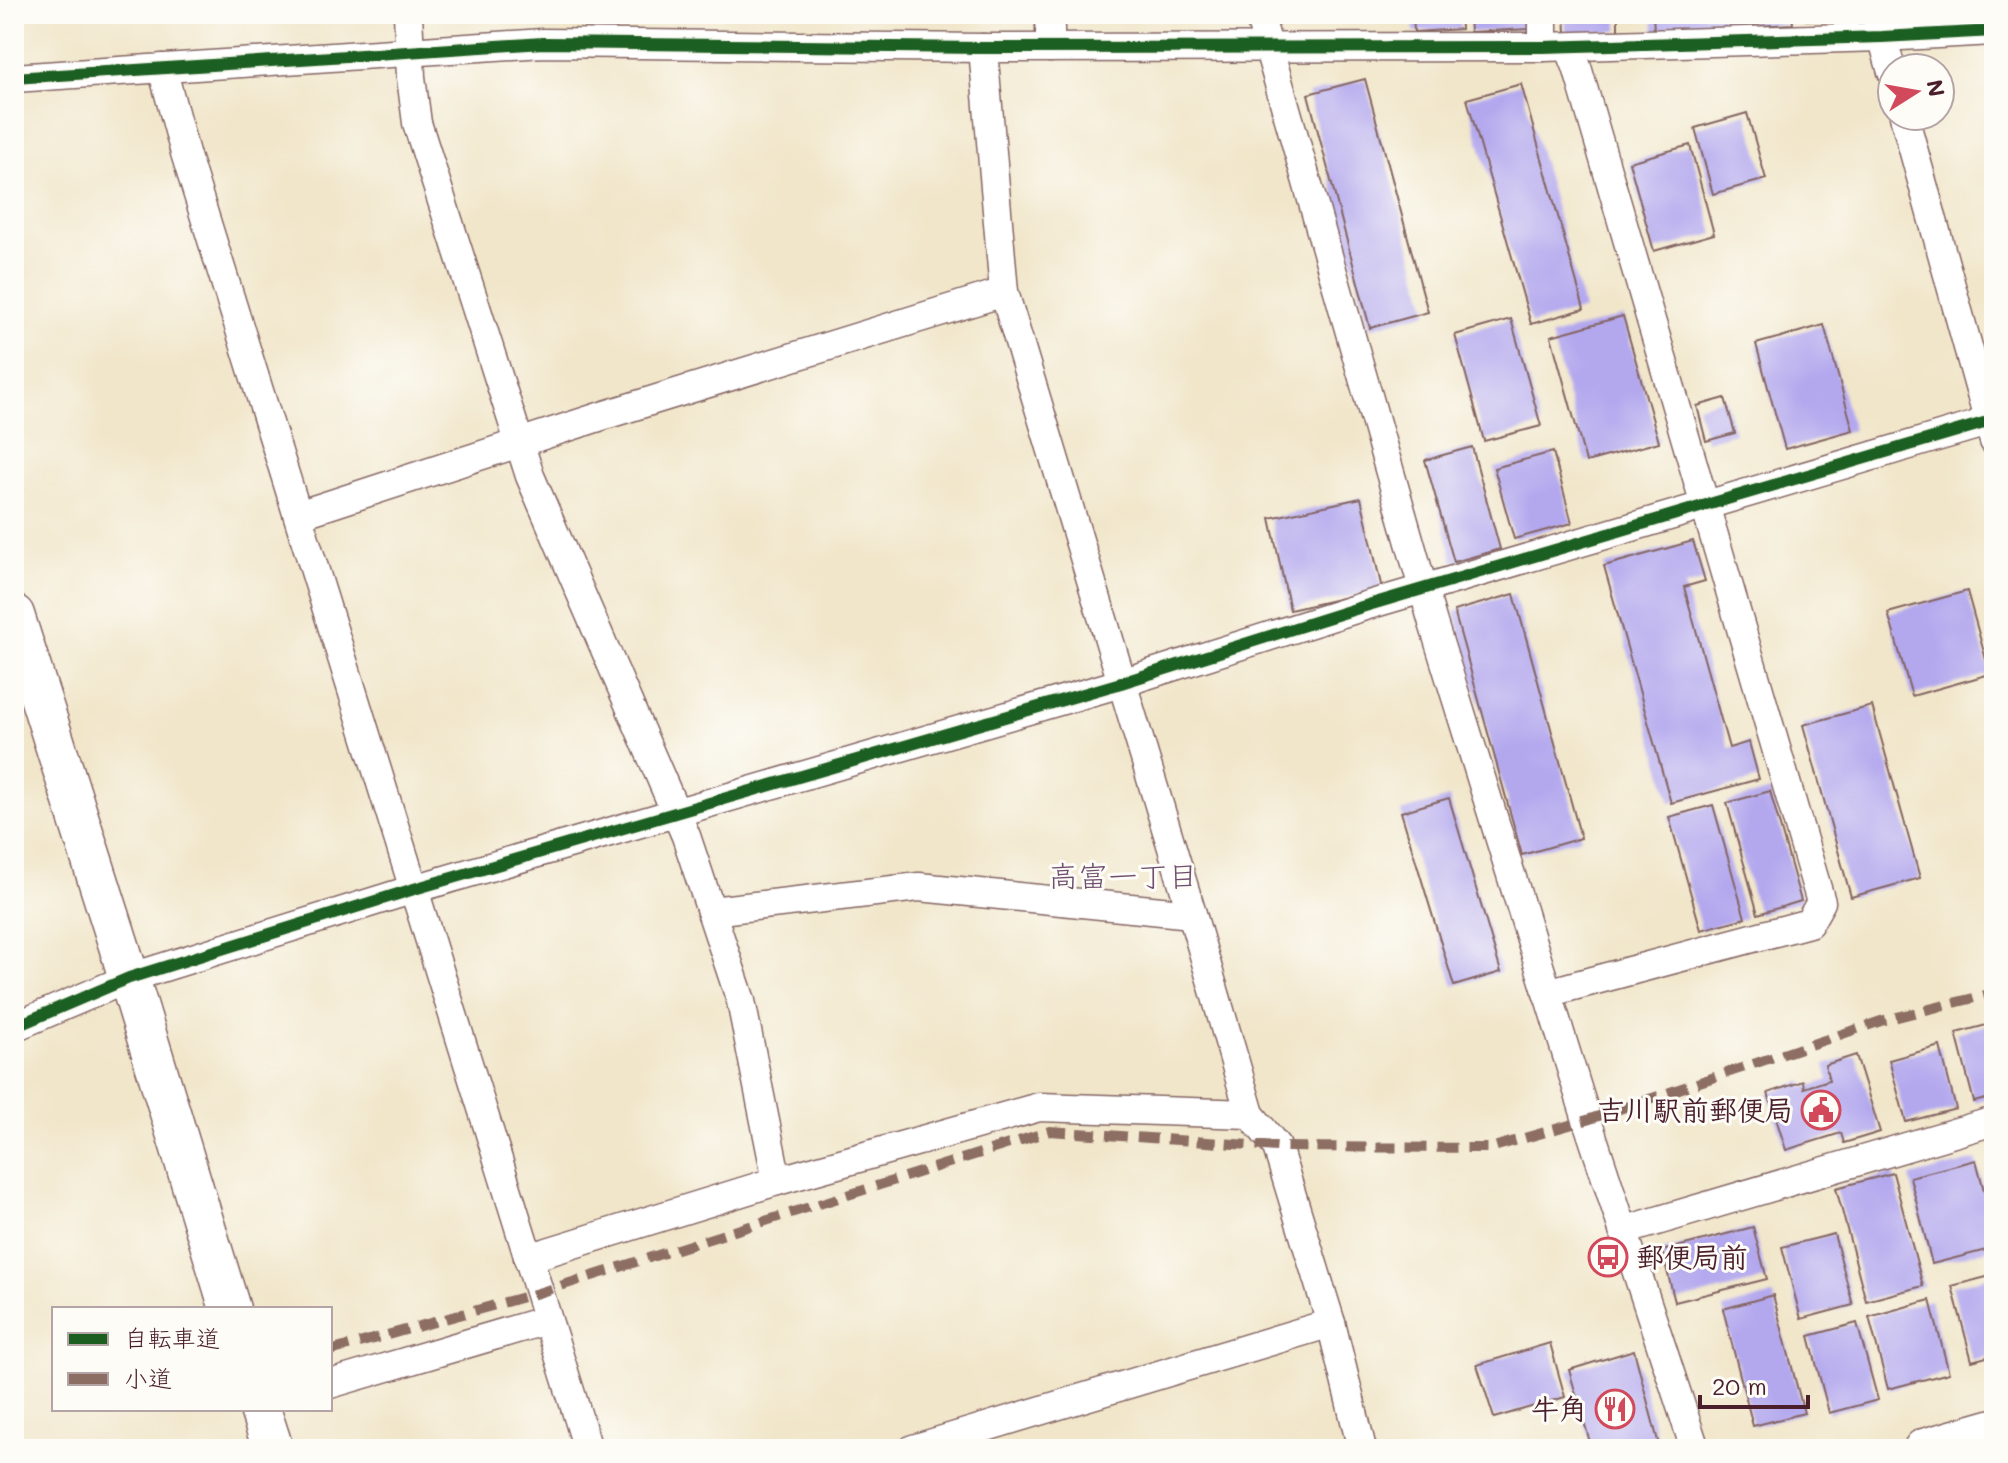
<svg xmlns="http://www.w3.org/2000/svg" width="2008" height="1463" font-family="Mali,'Klee One',sans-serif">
	<rect width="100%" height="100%" fill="#fdfcf7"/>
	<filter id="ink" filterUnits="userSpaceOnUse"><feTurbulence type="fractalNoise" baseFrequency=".0125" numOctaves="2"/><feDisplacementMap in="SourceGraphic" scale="16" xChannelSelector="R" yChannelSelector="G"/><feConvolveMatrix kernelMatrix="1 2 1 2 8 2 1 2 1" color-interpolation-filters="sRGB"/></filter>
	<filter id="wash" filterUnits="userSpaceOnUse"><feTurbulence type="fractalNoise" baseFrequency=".006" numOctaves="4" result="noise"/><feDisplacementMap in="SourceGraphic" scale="32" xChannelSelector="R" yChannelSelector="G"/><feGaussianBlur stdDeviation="1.8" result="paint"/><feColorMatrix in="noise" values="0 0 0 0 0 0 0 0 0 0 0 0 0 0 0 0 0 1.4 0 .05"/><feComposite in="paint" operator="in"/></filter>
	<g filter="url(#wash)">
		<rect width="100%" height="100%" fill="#f1e6ca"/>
		<g id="blocks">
			<g fill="#b3a8ee">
				<path d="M 1413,14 L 1460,14 L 1461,29 L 1414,32 Z"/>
				<path d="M 1469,14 L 1528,14 L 1529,29 L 1470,32 Z"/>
				<path d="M 1565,14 L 1618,14 L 1618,31 L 1566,33 Z"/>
				<path d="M 1653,14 L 1792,14 L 1793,24 L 1654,31 Z"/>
				<path d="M 1806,14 L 1839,14 L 1839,18 L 1806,20 Z"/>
				<path d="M 1365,79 L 1428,312 L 1370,328 L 1308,94 Z"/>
				<path d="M 1521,84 L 1584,309 L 1531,324 L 1467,99 Z"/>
				<path d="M 1747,113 L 1766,179 L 1713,194 L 1695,128 Z"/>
				<path d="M 1690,145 L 1714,234 L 1654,251 L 1629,162 Z"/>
				<path d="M 1623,316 L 1659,442 L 1586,462 L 1551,336 Z"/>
				<path d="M 1511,319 L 1541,426 L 1484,441 L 1455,335 Z"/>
				<path d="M 1824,325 L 1853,430 L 1785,449 L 1756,344 Z"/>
				<path d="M 1725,398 L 1735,433 L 1706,441 L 1697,406 Z"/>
				<path d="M 1472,447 L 1500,549 L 1454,562 L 1425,460 Z"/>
				<path d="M 1553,452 L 1572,523 L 1514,539 L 1494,468 Z"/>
				<path d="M 1361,498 L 1382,589 L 1290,610 L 1270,518 Z"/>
				<path d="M 1693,541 L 1705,581 L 1684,587 L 1729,748 L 1749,742 L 1759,779 L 1671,803 L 1604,566 Z"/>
				<path d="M 1967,591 L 1990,674 L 1912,696 L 1888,613 Z"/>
				<path d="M 1514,594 L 1581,838 L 1522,855 L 1454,611 Z"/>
				<path d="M 1872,706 L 1920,878 L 1851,897 L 1803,725 Z"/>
				<path d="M 1770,791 L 1801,901 L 1758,914 L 1727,803 Z"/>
				<path d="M 1449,798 L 1501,972 L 1454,986 L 1401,812 Z"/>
				<path d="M 1713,805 L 1745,918 L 1701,930 L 1669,817 Z"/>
				<path d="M 1994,1023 L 1994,1097 L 1974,1102 L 1956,1033 Z"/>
				<path d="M 1940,1046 L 1956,1109 L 1906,1122 L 1889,1060 Z"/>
				<path d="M 1856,1055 L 1880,1132 L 1844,1143 L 1841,1133 L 1786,1150 L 1768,1093 L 1803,1081 L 1804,1088 L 1829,1080 L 1825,1065 Z"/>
				<path d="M 1976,1160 L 1994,1229 L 1994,1248 L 1932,1264 L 1910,1177 Z"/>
				<path d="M 1893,1173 L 1923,1286 L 1866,1301 L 1836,1188 Z"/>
				<path d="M 1753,1227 L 1767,1279 L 1675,1302 L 1662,1251 Z"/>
				<path d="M 1834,1234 L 1853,1305 L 1801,1319 L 1782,1247 Z"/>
				<path d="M 1994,1275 L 1994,1355 L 1972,1361 L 1952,1286 Z"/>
				<path d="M 1773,1295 L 1804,1413 L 1753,1426 L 1723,1309 Z"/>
				<path d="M 1930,1300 L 1949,1373 L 1888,1389 L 1869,1317 Z"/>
				<path d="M 1857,1323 L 1878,1400 L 1829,1413 L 1809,1336 Z"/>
				<path d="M 1550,1343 L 1565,1397 L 1494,1418 L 1477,1365 Z"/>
				<path d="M 1634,1350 L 1660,1449 L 1592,1449 L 1569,1370 Z"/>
			</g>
		</g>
	</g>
	<g filter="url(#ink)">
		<use href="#blocks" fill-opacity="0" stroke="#846563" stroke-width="2"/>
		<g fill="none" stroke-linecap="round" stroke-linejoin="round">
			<g stroke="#846563" stroke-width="31">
				<g id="street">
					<path d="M 408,14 L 411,77 L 417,123 L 530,476 L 686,836 L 741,1001 L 777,1181"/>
					<path d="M 1259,14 L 1433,623 L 1587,1120 L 1695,1449"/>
					<path d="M 1876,14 L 1892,72"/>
					<path d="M 1543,47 L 1543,14"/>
					<path d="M 983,48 L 1004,292 L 1192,914 L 1250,1114 L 1277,1147 L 1331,1323 L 1362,1449"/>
					<path d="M 1050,48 L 1050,14"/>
					<path d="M 162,68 L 185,153 L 588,1449"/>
					<path d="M 14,78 L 543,43 L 983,48 L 1543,47 L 1882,37 L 1994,31"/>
					<path d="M 1904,116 L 1994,441"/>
					<path d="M 298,515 L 605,415 L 1004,292"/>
					<path d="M 711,911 L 919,887 L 1192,914"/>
					<path d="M 1547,993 L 1809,923 L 1821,902 L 1577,67 L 1569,47"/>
					<path d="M 14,1027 L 129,978 L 414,889 L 1121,683 L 1365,606 L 1994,420"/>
					<path d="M 1623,1231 L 1994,1121"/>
					<path d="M 528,1258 L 777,1181 L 1039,1107 L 1250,1114"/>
					<path d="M 330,1384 L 547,1320"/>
					<path d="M 913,1449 L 1331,1323"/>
				</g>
			</g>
			<g stroke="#846563" stroke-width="43">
				<g id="secondary">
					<path d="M 14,615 L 121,952 L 230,1309"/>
					<path d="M 260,1409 L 273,1449"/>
					<path d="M 1924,1449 L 1994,1429"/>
				</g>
			</g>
			<use href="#street" stroke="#fff" stroke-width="28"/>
			<use href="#secondary" stroke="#fff" stroke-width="40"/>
			<path stroke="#8d6e63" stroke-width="10" stroke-dasharray="20 10" stroke-linecap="butt" d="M 330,1351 L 538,1293 L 1050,1131 L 1277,1147 L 1490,1148 L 1587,1120 L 1881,1021 L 1994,993"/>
			<g stroke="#fdfcf7" stroke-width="17">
				<g id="cycleway">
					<path d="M 14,78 L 543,43 L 983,48 L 1543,47 L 1882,37 L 1994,31"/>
					<path d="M 14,1027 L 129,978 L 414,889 L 1121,683 L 1365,606 L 1994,420"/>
				</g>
			</g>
			<use href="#cycleway" stroke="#1b5e20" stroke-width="12"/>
		</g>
	</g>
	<defs>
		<g id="civic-ring" transform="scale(2)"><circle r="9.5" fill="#fdfcf7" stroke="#d1495b" stroke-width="1.5"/><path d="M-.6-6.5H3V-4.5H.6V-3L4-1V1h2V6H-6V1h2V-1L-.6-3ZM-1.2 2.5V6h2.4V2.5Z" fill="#d1495b"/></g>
		<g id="bus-ring" transform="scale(2)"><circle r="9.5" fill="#fdfcf7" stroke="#d1495b" stroke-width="1.5"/><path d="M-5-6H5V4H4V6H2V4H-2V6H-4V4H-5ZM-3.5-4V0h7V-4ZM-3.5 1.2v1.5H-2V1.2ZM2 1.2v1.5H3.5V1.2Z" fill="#d1495b"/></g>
		<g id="restaurant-ring" transform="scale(2)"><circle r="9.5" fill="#fdfcf7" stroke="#d1495b" stroke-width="1.5"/><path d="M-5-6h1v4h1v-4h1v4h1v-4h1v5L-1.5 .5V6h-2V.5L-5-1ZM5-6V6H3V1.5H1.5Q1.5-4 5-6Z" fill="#d1495b"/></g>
	</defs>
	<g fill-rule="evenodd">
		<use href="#civic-ring" x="1821" y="1110"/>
		<use href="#bus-ring" x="1608" y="1257"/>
		<use href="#restaurant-ring" x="1615" y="1409"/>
	</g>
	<g text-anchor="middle" stroke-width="6" stroke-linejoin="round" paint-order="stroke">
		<g font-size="28" font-weight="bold" fill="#4a1f2b" stroke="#fdfcf7" text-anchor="end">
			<text x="1793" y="1120">吉川駅前郵便局</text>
			<text x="1636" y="1267" text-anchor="start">郵便局前</text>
			<text x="1587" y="1419">牛角</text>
		</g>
		<g font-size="30" fill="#6f4f6f" stroke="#fdfcf7">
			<text x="1123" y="887">高富一丁目</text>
		</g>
	</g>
	<rect width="2008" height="1463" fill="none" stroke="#fdfcf7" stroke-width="48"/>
	<rect x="52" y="1307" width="280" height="104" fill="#fdfcf7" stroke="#b5a4a5" stroke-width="2"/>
	<rect x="68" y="1333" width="40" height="12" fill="#1b5e20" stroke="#b5a4a5" stroke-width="2"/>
	<text x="124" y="1347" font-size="24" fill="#4a1f2b">自転車道</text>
	<rect x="68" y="1373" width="40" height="12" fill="#8d6e63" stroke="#b5a4a5" stroke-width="2"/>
	<text x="124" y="1387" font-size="24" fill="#4a1f2b">小道</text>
	<g transform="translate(1916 92) rotate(79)"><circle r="38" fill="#fdfcf7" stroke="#b5a4a5" stroke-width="2"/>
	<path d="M0-6L14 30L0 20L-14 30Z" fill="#d1495b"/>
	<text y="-12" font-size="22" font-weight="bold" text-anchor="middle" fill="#4a1f2b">N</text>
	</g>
	<path d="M1700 1395v12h108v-12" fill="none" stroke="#4a1f2b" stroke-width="4"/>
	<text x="1712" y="1395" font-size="24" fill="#4a1f2b" stroke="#fdfcf7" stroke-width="6" paint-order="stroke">20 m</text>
</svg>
